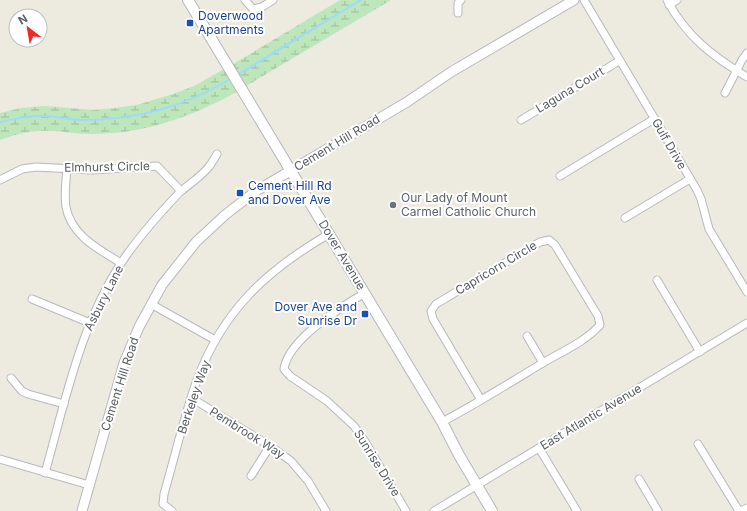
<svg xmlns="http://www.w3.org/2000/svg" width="747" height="511" font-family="Inter,sans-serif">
	<defs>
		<pattern id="wetland-marsh" width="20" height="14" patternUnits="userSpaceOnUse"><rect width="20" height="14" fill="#bde6bb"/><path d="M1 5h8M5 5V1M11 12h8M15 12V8" fill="none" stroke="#9dbe9b"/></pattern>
	</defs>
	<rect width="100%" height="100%" fill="#edeae0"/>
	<path fill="url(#wetland-marsh)" d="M 340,0 L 391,0 L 231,95 C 187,119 138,135 88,134 C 75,134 63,131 51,131 C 33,130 16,134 0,140 L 0,113 L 21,108 L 45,106 L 93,110 L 114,108 L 137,105 L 176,93 L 194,86 L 240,60 Z"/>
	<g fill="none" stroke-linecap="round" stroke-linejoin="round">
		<g stroke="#9ed9ff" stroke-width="2">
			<path d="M 237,75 L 361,0"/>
			<path d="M 0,123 C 5,120 10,120 15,119 C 25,117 35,115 45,116 C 57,116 69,120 81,120 C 137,120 184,107 232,78"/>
		</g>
		<g stroke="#b6b9be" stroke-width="9">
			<g id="minor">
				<path d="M 245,0 L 253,9 L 262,7 L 273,0"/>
				<path d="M 584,0 L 697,190 L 701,199 L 709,229 L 747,292"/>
				<path d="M 667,0 C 686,36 712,56 747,77"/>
				<path d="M 669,5 L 677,0"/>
				<path d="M 458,13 L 458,3 L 461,0"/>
				<path d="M 725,93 L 742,60 L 747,53"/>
				<path d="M 521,120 L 619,61"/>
				<path d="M 67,169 C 66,181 64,195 66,207 C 71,235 98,249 121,263"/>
				<path d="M 560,176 L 654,119"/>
				<path d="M 0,180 L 22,169 L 36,167 L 92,170 L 157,166 L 181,191"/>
				<path d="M 625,218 L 690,179"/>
				<path d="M 657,280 L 700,352"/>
				<path d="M 365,293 C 341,307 288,340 284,369 L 290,376 L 327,401 L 354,426 L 364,440 L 406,511"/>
				<path d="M 32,299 L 90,323"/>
				<path d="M 151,304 L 215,340"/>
				<path d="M 527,336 L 543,363"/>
				<path d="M 11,378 L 22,391 L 28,394 L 64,404"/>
				<path d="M 191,400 L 198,402 L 270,446 L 291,461 L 308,481 L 326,511"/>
				<path d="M 442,422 C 476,404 508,384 541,364 C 561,352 585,342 600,325 L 598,316 L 555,245 L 549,240 L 540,242 L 436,304 L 431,311 L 433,319 L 481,400"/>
				<path d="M 698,444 L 739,511"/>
				<path d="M 539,448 L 577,511"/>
				<path d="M 0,459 L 89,485"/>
				<path d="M 45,473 C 66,398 82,317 128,253 C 144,231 161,212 179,193 C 188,185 199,178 207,169 C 211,165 214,159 217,154"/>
				<path d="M 251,476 L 270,446"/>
				<path d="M 639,479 L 658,511"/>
				<path d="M 172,511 L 163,504 L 164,494 C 175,456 184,416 197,380 C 223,310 267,270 329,234"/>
				<path d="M 434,511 L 747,323"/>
				<path d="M 741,511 L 747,508"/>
			</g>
		</g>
		<g stroke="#b6b9be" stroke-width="11">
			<path id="tertiary" d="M 82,511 L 124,363 L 139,327 L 162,285 L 196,242 L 225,215 L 256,191 L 407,102 L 451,72 L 574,0"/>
		</g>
		<g stroke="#b4b8be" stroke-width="12">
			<path id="secondary" d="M 188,0 L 442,422 L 459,455 L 492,511"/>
		</g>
		<use href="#minor" stroke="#fff" stroke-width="7"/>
		<use href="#tertiary" stroke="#fff" stroke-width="9"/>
		<use href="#secondary" stroke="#fff" stroke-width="10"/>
	</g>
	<g fill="#1a4fb4" stroke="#fff" stroke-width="1.5">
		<rect x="186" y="19" width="8" height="8" rx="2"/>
		<rect x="236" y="189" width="8" height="8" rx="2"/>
		<rect x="361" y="310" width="8" height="8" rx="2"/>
	</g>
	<circle fill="#6b7280" stroke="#fff" stroke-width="1.5" cx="393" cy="205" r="4"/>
	<g text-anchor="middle" stroke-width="4" stroke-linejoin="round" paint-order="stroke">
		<g font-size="12" fill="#164399" stroke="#fff" text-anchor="start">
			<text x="198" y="20">Doverwood<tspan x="198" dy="14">Apartments</tspan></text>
			<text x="248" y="190">Cement Hill Rd<tspan x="248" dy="14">and Dover Ave</tspan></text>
			<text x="357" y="311" text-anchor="end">Dover Ave and<tspan x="357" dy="14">Sunrise Dr</tspan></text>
		</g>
		<g font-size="12" fill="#595e62" stroke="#fff">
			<text transform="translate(570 90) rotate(-31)" y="4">Laguna Court</text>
			<text transform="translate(337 143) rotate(-31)" y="4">Cement Hill Road</text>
			<text transform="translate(669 144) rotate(60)" y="4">Gulf Drive</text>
			<text transform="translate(107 167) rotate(-1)" y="4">Elmhurst Circle</text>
			<text transform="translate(342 255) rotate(59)" y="4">Dover Avenue</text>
			<text transform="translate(496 268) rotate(-31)" y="4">Capricorn Circle</text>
			<text transform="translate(104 298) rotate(-63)" y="4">Asbury Lane</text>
			<text transform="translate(120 384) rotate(-72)" y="4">Cement Hill Road</text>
			<text transform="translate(194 397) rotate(-71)" y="4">Berkeley Way</text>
			<text transform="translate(591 417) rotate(-31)" y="4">East Atlantic Avenue</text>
			<text transform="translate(247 433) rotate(32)" y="4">Pembrook Way</text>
			<text transform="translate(377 463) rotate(58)" y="4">Sunrise Drive</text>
		</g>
		<g font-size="12" fill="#5b616d" stroke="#fff" text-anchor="start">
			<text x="401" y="202">Our Lady of Mount<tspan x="401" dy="14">Carmel Catholic Church</tspan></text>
		</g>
	</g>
	<g transform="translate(28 28) rotate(329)"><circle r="19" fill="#ffffff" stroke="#bdbfc0"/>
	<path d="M0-3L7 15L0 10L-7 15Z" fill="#f12922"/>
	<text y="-6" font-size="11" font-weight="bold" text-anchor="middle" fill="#595e62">N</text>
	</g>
</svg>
